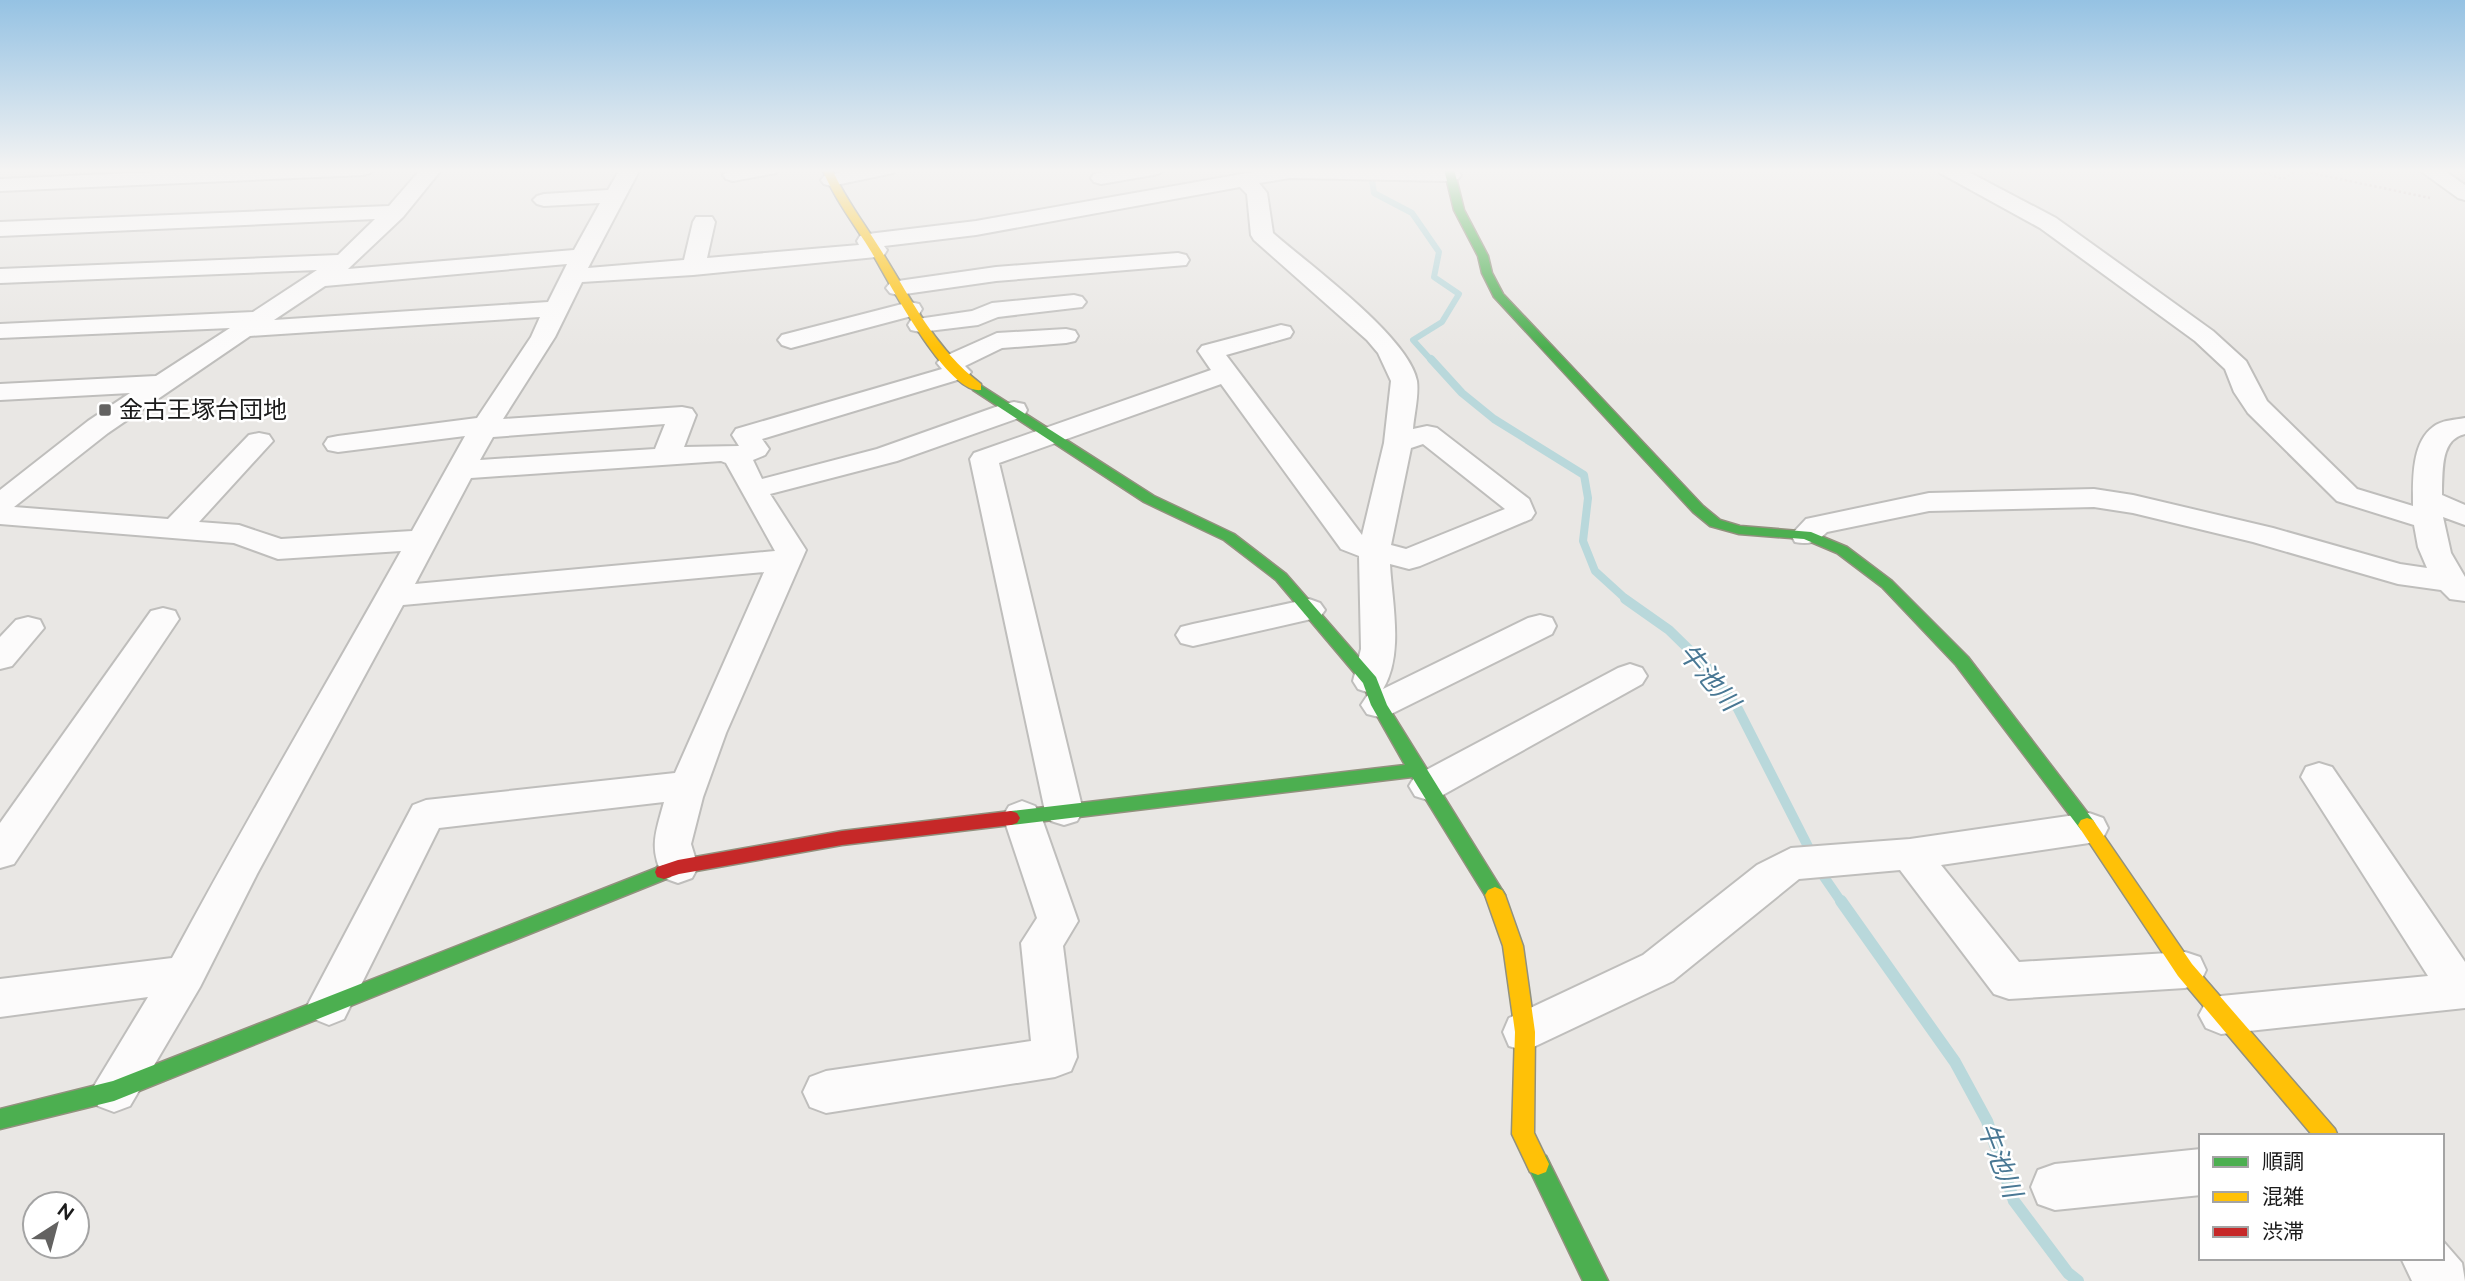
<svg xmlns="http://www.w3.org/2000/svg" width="2465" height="1281" font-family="Raleway,'Noto Sans JP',sans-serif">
	<rect width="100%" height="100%" fill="#e9e7e4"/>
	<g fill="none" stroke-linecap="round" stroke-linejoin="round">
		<path stroke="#b9d8db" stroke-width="6" d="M 1376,169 L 1372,180 L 1374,193 L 1412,213 L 1439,252 L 1434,277 L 1459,294 L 1442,322 L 1413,340 L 1432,361"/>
		<path stroke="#b9d8db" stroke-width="8" d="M 1431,359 L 1462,393 L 1494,419 L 1584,475 L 1588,498 L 1583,541 L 1595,571 L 1628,601"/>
		<path stroke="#b9d8db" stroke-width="10" d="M 1625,599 L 1669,630 L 1712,672 L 1738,709 L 1822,874 L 1842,903"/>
		<path stroke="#b9d8db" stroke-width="12" d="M 1841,901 L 1955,1062 L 1987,1121 L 2014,1201 L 2068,1273 L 2078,1281"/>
		<g stroke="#bfbebc" stroke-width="4">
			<g id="street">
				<path d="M 221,169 L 373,169 L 370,173 L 363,175 L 0,191 L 0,179 Z"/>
				<path d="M 421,169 L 442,169 L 403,217 L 348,269 L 574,250 L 600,203 L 544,206 L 537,204 L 533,200 L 537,196 L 544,194 L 608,190 L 620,169 L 640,169 L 588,268 L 684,260 L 693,222 L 696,217 L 712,217 L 715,222 L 707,258 L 859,245 L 857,241 L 860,236 L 868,234 L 976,221 L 1270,169 L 1458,171 L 1461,175 L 1458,179 L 1451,181 L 1290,178 L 1259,183 L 1267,193 L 1273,233 C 1308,264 1409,337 1417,381 C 1419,396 1414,415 1413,429 L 1427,426 L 1437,428 L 1529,499 L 1535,513 L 1531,519 L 1420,566 L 1409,569 L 1390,564 C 1392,603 1404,654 1383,689 L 1528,618 L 1540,615 L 1552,618 L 1556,626 L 1552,634 L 1391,714 L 1379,717 L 1367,714 L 1361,705 L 1367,696 L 1379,690 L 1370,693 L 1358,689 L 1353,681 L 1361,649 L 1359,556 L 1341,549 L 1221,384 L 999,463 L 1083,811 L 1077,821 L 1064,825 L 1051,821 L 1045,811 L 970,459 L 974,453 L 1211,370 L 1198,351 L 1202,346 L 1281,325 L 1290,327 L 1293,332 L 1290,337 L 1226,355 L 1362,535 L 1384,443 L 1391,381 L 1378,353 L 1367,340 L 1254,240 L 1251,235 L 1247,194 L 1240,187 L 976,235 L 884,246 L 887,250 L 884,255 L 876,257 L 693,275 L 582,282 L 555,337 L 503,419 L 682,407 L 692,409 L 696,415 L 684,447 L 739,446 L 732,435 L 736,429 L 942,369 L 937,363 L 941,358 L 997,333 L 1066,329 L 1075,331 L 1078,336 L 1075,341 L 1066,343 L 1002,348 L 965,366 L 971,372 L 967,377 L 762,439 L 769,449 L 765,455 L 753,460 L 762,479 L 877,449 L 1004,404 L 1014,402 L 1024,404 L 1027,410 L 1024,416 L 897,461 L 770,494 L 806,550 L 726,733 L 703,797 L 691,844 L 698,867 L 692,878 L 678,883 L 664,878 C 648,848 656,832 664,802 L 439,828 L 344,1019 L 329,1025 L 314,1019 L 307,1006 L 413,805 L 426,800 L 675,773 L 764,572 L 403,605 L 257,874 L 200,987 L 130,1106 L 114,1112 L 98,1106 L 91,1091 L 148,997 L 0,1017 L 0,979 L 172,958 C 246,820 325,687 401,551 L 278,559 L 234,543 L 0,524 L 0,490 L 88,421 L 130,393 L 0,400 L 0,384 L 156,376 L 230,328 L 0,338 L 0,324 L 253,312 L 317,270 L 0,283 L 0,269 L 338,255 L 375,219 L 0,236 L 0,222 L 389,206 ZM 567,264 L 548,302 L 274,320 L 325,286 ZM 540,317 L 531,337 L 477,418 L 338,436 L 328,438 L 324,444 L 328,450 L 338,452 L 465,436 L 412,531 L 281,539 L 239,525 L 199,522 L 273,441 L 269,435 L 259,433 L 249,435 L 168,519 L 14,507 L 108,433 L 250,336 ZM 665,424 L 655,449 L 480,460 L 493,437 ZM 1423,444 L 1505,509 L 1406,549 L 1391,545 L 1411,448 ZM 721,461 L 726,463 L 775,551 L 415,584 L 471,478 Z"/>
				<path d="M 732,169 L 779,169 L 776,173 L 733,181 L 726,179 L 723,175 Z"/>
				<path d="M 855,169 L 896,169 L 893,173 L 831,186 L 824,184 L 821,180 L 824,176 Z"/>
				<path d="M 1117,169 L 1163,169 L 1160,173 L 1153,175 L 1101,184 L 1094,182 L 1091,178 L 1094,174 Z"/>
				<path d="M 1937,169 L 1963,169 L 2056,218 L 2213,331 L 2246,361 L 2267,401 L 2357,489 L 2413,506 C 2413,482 2411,443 2433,427 C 2441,420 2455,420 2465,418 L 2465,434 C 2441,439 2443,468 2442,489 L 2442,495 L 2465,505 L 2465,525 L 2443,517 L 2451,553 L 2465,577 L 2465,601 L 2450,599 L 2441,590 L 2398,584 L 2253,542 L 2133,513 L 2094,507 L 1929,511 L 1827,532 C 1816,542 1810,545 1795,542 L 1791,535 L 1806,519 L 1929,493 L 2094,489 L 2133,495 L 2273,528 L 2400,564 L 2427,568 L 2418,547 L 2414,525 L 2337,501 L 2248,413 L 2234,392 L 2225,369 L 2195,341 L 2040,228 L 1940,173 Z"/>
				<path d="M 2418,169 L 2442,169 L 2465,185 L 2465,200 L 2458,198 Z"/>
				<path d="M 1178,253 L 1186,255 L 1189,260 L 1186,265 L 996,281 L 898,295 L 890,293 L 886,288 L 890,283 L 898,281 L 996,267 Z"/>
				<path d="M 1074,295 L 1082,297 L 1086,302 L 1082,307 L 998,317 L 978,325 L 920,332 L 911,330 L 908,325 L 911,320 L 972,311 L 992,303 Z"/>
				<path d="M 910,302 L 919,304 L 922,309 L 919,314 L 791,348 L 782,345 L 778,340 L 782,335 Z"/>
				<path d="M 1309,599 L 1320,603 L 1325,610 L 1320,617 L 1193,646 L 1181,643 L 1176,635 L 1181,627 L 1193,624 Z"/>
				<path d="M 163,608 L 175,611 L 179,619 L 14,864 L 0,868 L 0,823 L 151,611 Z"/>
				<path d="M 28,617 L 40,620 L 44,628 L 12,666 L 0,669 L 0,637 L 16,620 Z"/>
				<path d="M 1630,664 L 1642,668 L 1647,676 L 1642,684 L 1441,796 L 1428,800 L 1415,796 L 1409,786 L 1415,776 L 1618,668 Z"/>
				<path d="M 2319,763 L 2332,767 L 2465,962 L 2465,1008 L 2221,1034 L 2206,1028 L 2199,1015 L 2206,1002 L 2221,996 L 2428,976 L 2301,777 L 2306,767 Z"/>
				<path d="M 1022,801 L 1035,806 L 1041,816 L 1078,921 L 1063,946 L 1077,1057 L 1071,1071 L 1055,1077 L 826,1113 L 810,1107 L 803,1092 L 810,1077 L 826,1071 L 1031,1041 L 1021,943 L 1037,918 L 1003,816 L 1009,806 Z"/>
				<path d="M 2089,813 L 2103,818 L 2108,828 L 2103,838 L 2089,843 L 1941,865 L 2019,962 L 2185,952 L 2200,957 L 2206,970 L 2200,983 L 2185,988 L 2009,999 L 1994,994 L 1900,870 L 1799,879 L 1673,981 L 1525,1051 L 1509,1046 L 1503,1032 L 1509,1018 L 1643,955 L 1757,865 L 1791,848 L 1910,839 Z"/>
				<path d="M 2201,1149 L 2201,1195 L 2055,1210 L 2038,1204 L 2031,1187 L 2038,1170 L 2055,1164 Z"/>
				<path d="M 2442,1240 L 2462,1263 L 2465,1281 L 2412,1281 L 2401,1258 L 2442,1258 Z"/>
			</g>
		</g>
		<g stroke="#92917e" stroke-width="3">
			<g id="fast">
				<path d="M 1444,169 L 1454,169 L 1464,210 L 1488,256 L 1492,273 L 1503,294 L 1703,506 L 1720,520 L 1740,526 L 1811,532 L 1847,547 L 1892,581 L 1968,657 L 2093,820 L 2096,825 L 2093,830 L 2087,832 L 2081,830 L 1956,665 L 1882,587 L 1837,553 L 1804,539 L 1739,534 L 1710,526 L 1693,512 L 1494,297 L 1482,273 L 1478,256 L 1454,210 Z"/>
				<path d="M 977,383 L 1154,496 L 1234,534 L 1286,574 L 1376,677 L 1387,705 L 1502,890 L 1505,895 L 1502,900 L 1495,903 L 1488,900 L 1412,777 L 1011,825 L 1005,823 L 1002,818 L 1005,813 L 1011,811 L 1405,765 L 1371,705 L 1363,683 L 1276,580 L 1224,540 L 1144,502 L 973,390 L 971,387 Z"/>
				<path d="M 664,865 L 671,867 L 673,872 L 671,877 L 114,1101 L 0,1129 L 0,1109 L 113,1081 Z"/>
				<path d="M 1538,1153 L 1546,1156 L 1608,1281 L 1583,1281 L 1527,1164 L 1530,1156 Z"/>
			</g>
		</g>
		<g stroke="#92917e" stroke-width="3">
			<g id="slow">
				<path d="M 822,169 L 832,169 C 845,199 865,224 882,252 C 912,300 935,349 981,384 L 981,390 C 947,395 888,280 872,253 C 855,225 835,200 822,169 Z"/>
				<path d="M 2087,818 L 2093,820 L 2192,964 L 2335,1129 L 2338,1136 L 2313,1136 L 2178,976 L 2081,830 L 2078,825 L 2081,820 Z"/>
				<path d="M 1495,887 L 1502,890 L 1505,895 L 1523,946 L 1535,1032 L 1534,1133 L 1549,1164 L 1546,1172 L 1538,1175 L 1530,1172 L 1512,1134 L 1515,1032 L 1503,946 L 1485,895 L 1488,890 Z"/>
			</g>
		</g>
		<g stroke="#92917e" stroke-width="3">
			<path id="jam" d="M 1011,811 L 1017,813 L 1020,818 L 1017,823 L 1011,825 L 842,845 L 679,874 L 664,879 L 657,877 L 655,872 L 657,867 L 678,860 L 842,831 Z"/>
		</g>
		<path stroke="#d4c6c5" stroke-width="2.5" stroke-dasharray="2.5 2.5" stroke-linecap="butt" d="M 2250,169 L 2283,179 L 2297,170 L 2430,198"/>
		<use href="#street" fill="#fcfbfb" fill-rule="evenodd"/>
		<use href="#fast" fill="#4caf50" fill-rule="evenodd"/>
		<use href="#slow" fill="#ffc107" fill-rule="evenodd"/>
		<use href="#jam" fill="#c62828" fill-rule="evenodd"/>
	</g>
	<linearGradient id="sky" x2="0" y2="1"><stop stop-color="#95c2e3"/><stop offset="0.49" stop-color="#f5f4f3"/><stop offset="1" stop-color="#f5f4f3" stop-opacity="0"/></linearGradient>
	<rect width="2465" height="348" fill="url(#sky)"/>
	<rect fill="#636261" stroke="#fff" stroke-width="2.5" x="98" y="403" width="14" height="14" rx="3.5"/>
	<g text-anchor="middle" stroke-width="5" stroke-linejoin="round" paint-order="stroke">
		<g font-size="24" fill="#1b1b1b" stroke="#fff" text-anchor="start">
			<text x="119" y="418">金古王塚台団地</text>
		</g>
		<g font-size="26" font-style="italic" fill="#497894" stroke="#fff">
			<text transform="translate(1709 677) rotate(50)" y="9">牛池川</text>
			<text transform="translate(2000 1160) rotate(69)" y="9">牛池川</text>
		</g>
	</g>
	<rect x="2199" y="1134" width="245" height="126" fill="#ffffff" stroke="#a4a4a4" stroke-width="2"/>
	<rect x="2213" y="1157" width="35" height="10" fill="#4caf50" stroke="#a4a4a4" stroke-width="2"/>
	<text x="2262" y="1169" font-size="21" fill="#1b1b1b">順調</text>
	<rect x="2213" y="1192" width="35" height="10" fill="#ffc107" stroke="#a4a4a4" stroke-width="2"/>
	<text x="2262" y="1204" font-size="21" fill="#1b1b1b">混雑</text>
	<rect x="2213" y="1227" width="35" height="10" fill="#c62828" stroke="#a4a4a4" stroke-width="2"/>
	<text x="2262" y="1239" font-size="21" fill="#1b1b1b">渋滞</text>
	<g transform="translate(56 1225) rotate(36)"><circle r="33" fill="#ffffff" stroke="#a4a4a4" stroke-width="2"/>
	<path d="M0-5L12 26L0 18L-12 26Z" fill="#636261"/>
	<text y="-10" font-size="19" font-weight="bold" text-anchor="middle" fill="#1b1b1b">N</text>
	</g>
</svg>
